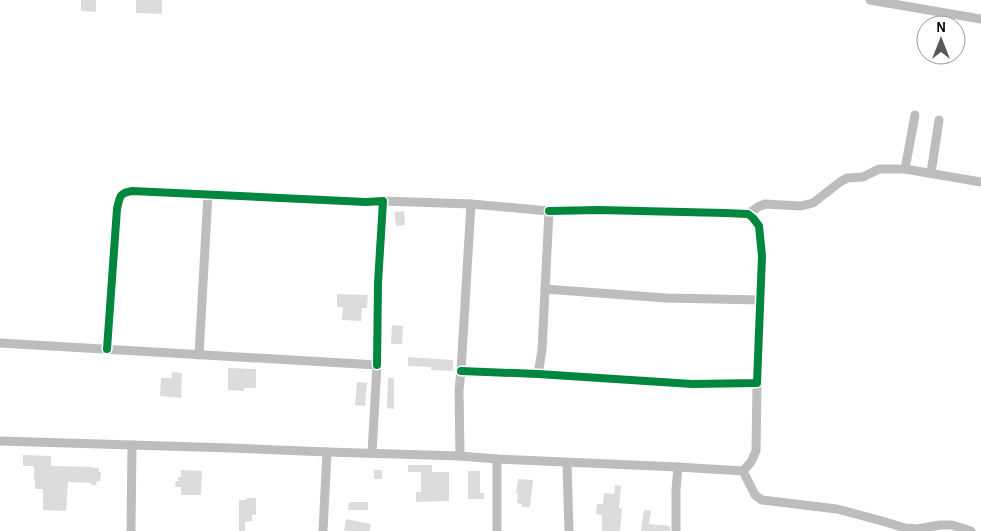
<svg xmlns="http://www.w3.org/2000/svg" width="981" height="531" font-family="'Alegreya Sans',sans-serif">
	<rect width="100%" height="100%" fill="#fff"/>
	<g fill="#dcdcdc">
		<path d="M 81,0 L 96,0 L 96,12 L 81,11 Z"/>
		<path d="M 136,0 L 162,0 L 162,14 L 136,13 Z"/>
		<path d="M 404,211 L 405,225 L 396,226 L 394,212 Z"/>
		<path d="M 337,294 L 368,295 L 367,308 L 362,308 L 361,321 L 342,320 L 343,307 L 337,307 Z"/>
		<path d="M 392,325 L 403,326 L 402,344 L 391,344 Z"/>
		<path d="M 408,357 L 453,360 L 453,371 L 431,370 L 431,367 L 408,366 Z"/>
		<path d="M 228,368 L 256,369 L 256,388 L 244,388 L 244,391 L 228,390 Z"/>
		<path d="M 172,372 L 182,373 L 181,398 L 160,396 L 161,378 L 172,378 Z"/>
		<path d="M 388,378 L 394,378 L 394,409 L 387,408 Z"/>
		<path d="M 357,382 L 367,383 L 365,406 L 355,405 Z"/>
		<path d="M 23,455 L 51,456 L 51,466 L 93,467 L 93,468 L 99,468 L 99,472 L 101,472 L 100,481 L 97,481 L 96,485 L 91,485 L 91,483 L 68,482 L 66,511 L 43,510 L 43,489 L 35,489 L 35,480 L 34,480 L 34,466 L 23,466 Z"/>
		<path d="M 408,465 L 432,465 L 432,472 L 449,472 L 449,501 L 416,502 L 416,492 L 421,492 L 421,472 L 408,472 Z"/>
		<path d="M 181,470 L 202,471 L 201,495 L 181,495 L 181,487 L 175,487 L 176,481 L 178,481 L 178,477 L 181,477 Z"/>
		<rect x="374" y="470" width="8" height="9"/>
		<path d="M 468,471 L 480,471 L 480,493 L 484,493 L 484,499 L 468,499 Z"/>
		<path d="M 518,479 L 533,480 L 530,507 L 522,507 L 522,504 L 517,503 L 518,493 L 516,493 Z"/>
		<path d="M 615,485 L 621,486 L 619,508 L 622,509 L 620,531 L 602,531 L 602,515 L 596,514 L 597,504 L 603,504 L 604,493 L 614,494 Z"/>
		<path d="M 246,498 L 256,498 L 256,515 L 252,515 L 252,521 L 245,522 L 245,531 L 239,531 L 239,500 L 246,500 Z"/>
		<path d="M 352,502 L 368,502 L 368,510 L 348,510 L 349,503 Z"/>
		<path d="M 644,510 L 651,511 L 649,524 L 670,526 L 670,531 L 641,531 Z"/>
		<path d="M 346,519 L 371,524 L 370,531 L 344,531 Z"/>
	</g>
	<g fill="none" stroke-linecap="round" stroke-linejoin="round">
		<g stroke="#bdbdbd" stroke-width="9">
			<path d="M 870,0 L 981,19"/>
			<path d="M 905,169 L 915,115"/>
			<path d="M 931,173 L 939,120"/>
			<path d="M 383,201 L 471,204 L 549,211 L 542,350 L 538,374"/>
			<path d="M 748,214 L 758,207 L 765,204 L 801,206 L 813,203 L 840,182 L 847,178 L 863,177 L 879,169 L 905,169 L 981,182"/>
			<path d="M 545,289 L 666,298 L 761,300"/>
			<path d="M 0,343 L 377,365 L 372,453"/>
			<path d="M 107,349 L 117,209 C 120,197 119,193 132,191 L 366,202 L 383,201 L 378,283 L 377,365"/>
			<path d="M 199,355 L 208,194"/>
			<path d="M 461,371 L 538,374 L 692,384 L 757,383 L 762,256 L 759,226 L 753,218 L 748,214 L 725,213 L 599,210 L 549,211"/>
			<path d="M 0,441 L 231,448 L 327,452 L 323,531"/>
			<path d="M 327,452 L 460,456 L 497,459 L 678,467"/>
			<path d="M 460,456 L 459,390 L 461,371 L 471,204"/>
			<path d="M 497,459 L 497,531"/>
			<path d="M 567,463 L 569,531"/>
			<path d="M 743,471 L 751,462 L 756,451 L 757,383"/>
			<path d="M 131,531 L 132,445"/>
			<path d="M 676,531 L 676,490 L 678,467 L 743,471 L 755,495 L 762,500 L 837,509 L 882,521 L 905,528 L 917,529 L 940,525 L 952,525 L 971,531"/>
		</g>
		<g stroke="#fff" stroke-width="11">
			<g id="cycleway">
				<path d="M 107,349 L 117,209 C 120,197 119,193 132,191 L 366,202 L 383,201 L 378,283 L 377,365"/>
				<path d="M 461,371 L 538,374 L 692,384 L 757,383 L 762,256 L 759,226 L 753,218 L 748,214 L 725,213 L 599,210 L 549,211"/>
			</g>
		</g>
		<use href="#cycleway" stroke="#00873e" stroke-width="8"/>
	</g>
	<g transform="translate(941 40)"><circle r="24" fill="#ffffff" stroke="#999999"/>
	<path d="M0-4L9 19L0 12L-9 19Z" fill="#595959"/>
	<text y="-8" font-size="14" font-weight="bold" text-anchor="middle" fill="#000000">N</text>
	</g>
</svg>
